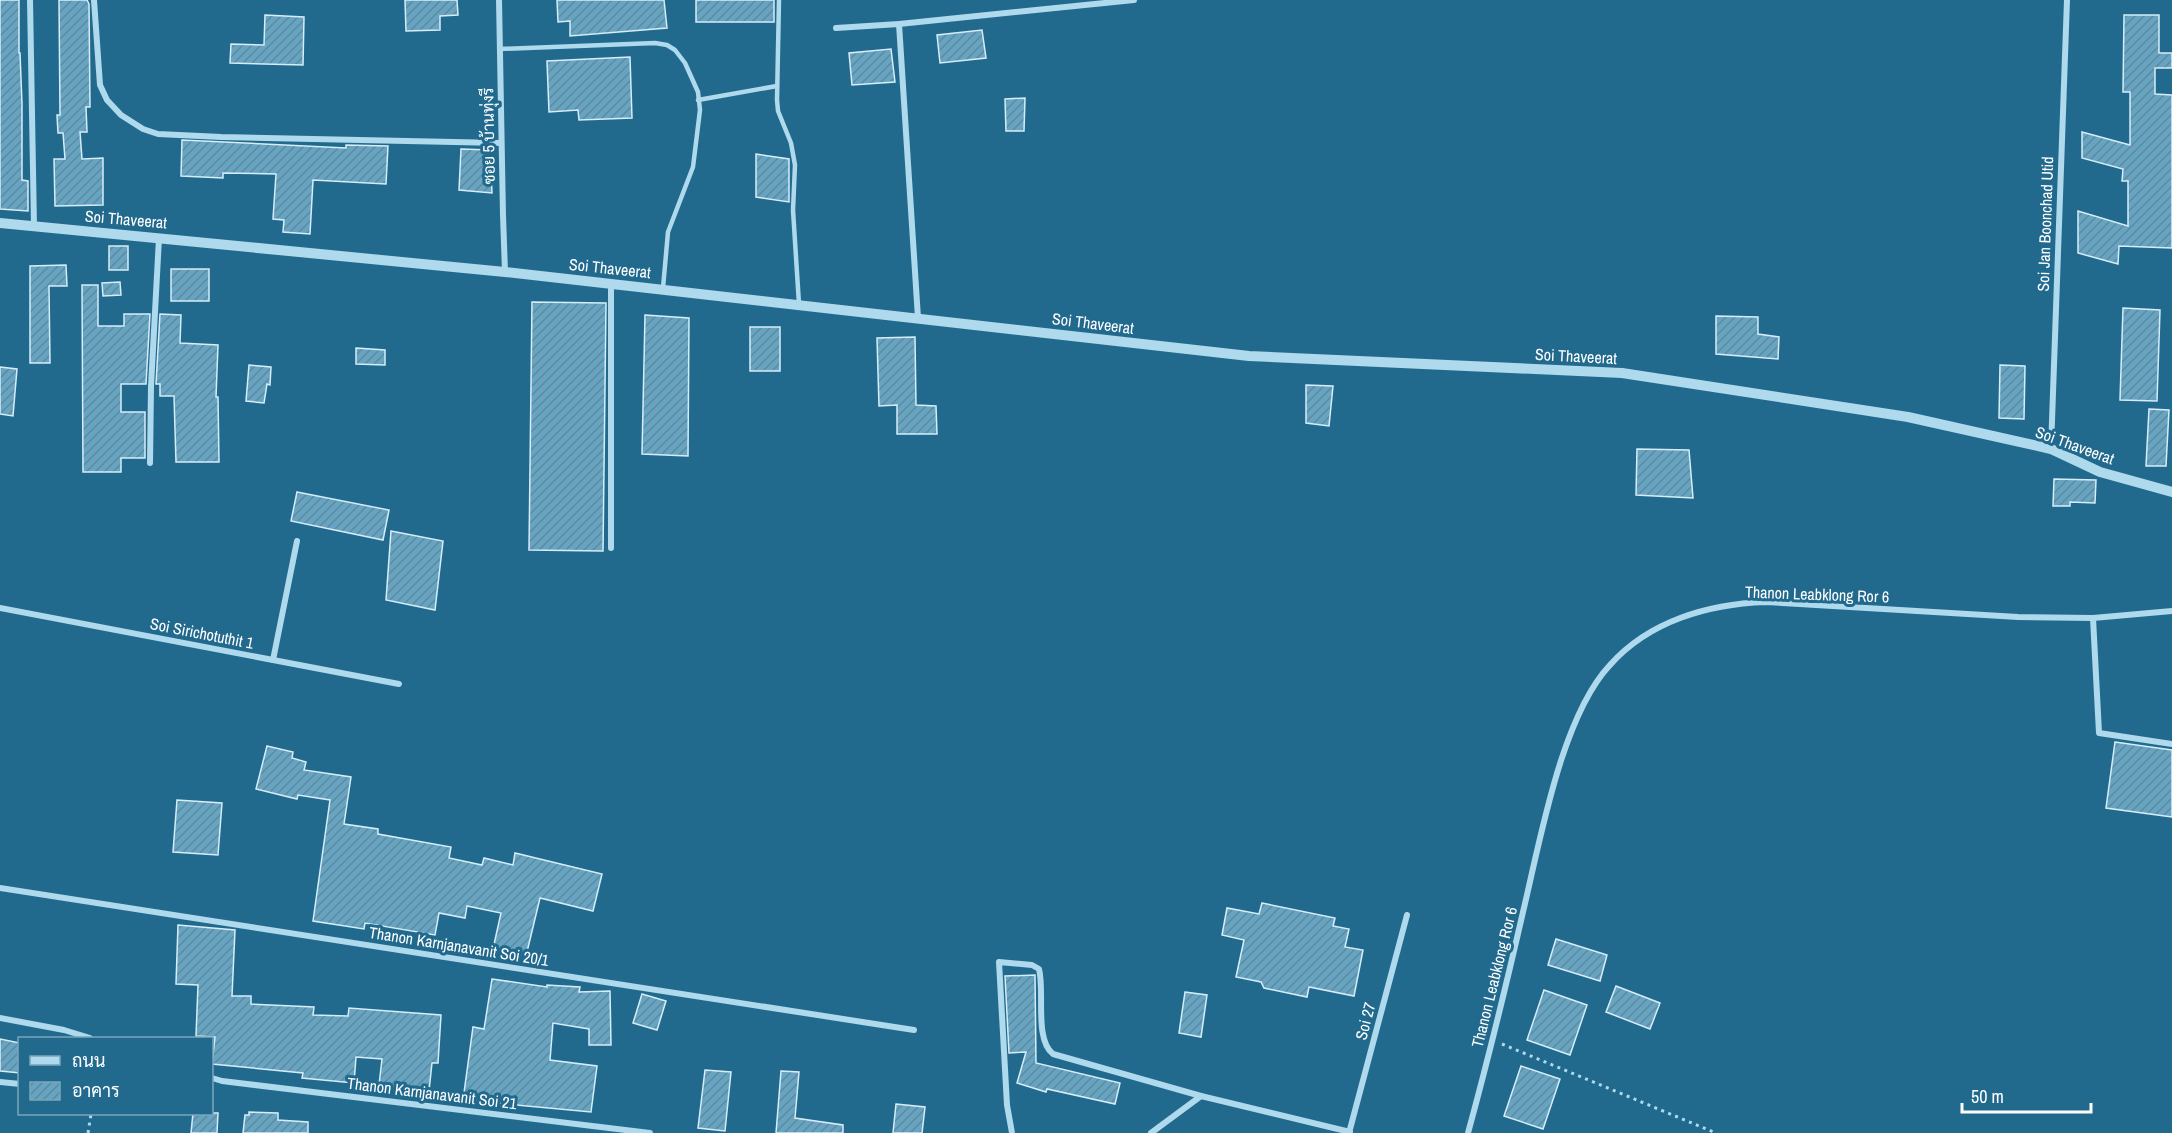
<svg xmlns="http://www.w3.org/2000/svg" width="2172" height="1133" font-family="'Archivo Narrow',Sarabun,sans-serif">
	<defs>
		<pattern id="building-hatch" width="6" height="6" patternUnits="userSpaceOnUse" patternTransform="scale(1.5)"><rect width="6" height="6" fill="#66a4c1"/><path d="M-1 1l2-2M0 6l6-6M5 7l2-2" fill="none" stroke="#5e8a9e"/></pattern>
	</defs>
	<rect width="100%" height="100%" fill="#216a8e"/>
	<g fill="url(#building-hatch)" stroke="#d5edf9" stroke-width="1.5">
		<path d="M 0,0 L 19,0 L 19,53 L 20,53 L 22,104 L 22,180 L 28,181 L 28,211 L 0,209 Z"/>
		<path d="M 59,0 L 87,0 L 89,4 L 90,107 L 86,107 L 87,132 L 80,132 L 82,159 L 103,158 L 103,205 L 55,206 L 54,159 L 65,159 L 63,133 L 58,133 L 57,115 L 60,115 Z"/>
		<path d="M 405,0 L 457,0 L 458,15 L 440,16 L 440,30 L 406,31 Z"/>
		<path d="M 557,0 L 664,0 L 667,28 L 570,36 L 570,21 L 558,22 Z"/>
		<rect x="696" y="0" width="78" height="22"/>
		<path d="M 265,15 L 304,17 L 303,65 L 230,63 L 231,44 L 264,45 Z"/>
		<path d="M 2124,15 L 2159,15 L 2159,53 L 2172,53 L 2172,68 L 2155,68 L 2155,94 L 2172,95 L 2172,248 L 2119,246 L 2118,264 L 2078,253 L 2078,211 L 2128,226 L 2128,181 L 2122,181 L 2123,169 L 2082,158 L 2082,132 L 2130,145 L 2130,92 L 2123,92 Z"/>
		<path d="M 982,30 L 986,58 L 940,63 L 937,35 Z"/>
		<path d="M 891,49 L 895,82 L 852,85 L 849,53 Z"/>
		<path d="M 630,57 L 632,118 L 579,120 L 578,110 L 549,112 L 547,61 Z"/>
		<path d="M 1025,98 L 1024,131 L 1006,131 L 1005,99 Z"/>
		<path d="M 182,140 L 346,148 L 346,145 L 388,146 L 386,184 L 313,180 L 310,234 L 283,232 L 284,220 L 273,219 L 276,174 L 223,173 L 223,178 L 181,176 Z"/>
		<path d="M 461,149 L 490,150 L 492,193 L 459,190 Z"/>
		<path d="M 756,154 L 789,159 L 789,202 L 756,197 Z"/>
		<rect x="109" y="246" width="19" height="24"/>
		<path d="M 66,265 L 67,286 L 49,286 L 50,363 L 30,363 L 30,266 Z"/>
		<rect x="171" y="269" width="38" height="32"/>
		<path d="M 120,282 L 121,295 L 103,296 L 102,283 Z"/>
		<path d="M 82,285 L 98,285 L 98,326 L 124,326 L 124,314 L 150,314 L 146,384 L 121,384 L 121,412 L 145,412 L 145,458 L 121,458 L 121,472 L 83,472 Z"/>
		<path d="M 532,302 L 606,303 L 603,551 L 529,550 Z"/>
		<path d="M 2123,308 L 2160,310 L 2157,401 L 2120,400 Z"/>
		<path d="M 160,314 L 181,315 L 180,343 L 218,345 L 216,397 L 218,397 L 219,462 L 176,462 L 174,396 L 160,396 L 160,384 L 156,384 Z"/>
		<path d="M 645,315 L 689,318 L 688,456 L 642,454 Z"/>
		<path d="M 1716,316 L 1758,317 L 1758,334 L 1779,337 L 1778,359 L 1716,354 Z"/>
		<rect x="750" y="327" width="30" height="44"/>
		<path d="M 915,337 L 916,405 L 936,406 L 937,434 L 897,434 L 897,405 L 879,406 L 877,338 Z"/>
		<path d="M 356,348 L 385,350 L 385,365 L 356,364 Z"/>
		<path d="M 249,365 L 271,367 L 270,385 L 267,384 L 264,403 L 246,401 Z"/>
		<path d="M 2000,365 L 2025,366 L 2024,419 L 1999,418 Z"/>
		<path d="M 0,367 L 17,369 L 13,416 L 0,414 Z"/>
		<path d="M 1306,385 L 1333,386 L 1329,426 L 1306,423 Z"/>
		<path d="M 2149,409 L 2169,410 L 2166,466 L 2146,466 Z"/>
		<path d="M 1637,449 L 1689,450 L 1693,498 L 1636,495 Z"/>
		<path d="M 2054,479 L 2096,480 L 2095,503 L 2070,502 L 2070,506 L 2053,506 Z"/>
		<path d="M 297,492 L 389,510 L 383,540 L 291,521 Z"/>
		<path d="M 391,531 L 443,541 L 435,610 L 386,600 Z"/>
		<path d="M 2115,742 L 2172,750 L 2172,817 L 2106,808 Z"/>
		<path d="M 267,746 L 293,752 L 292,758 L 306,762 L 304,770 L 351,777 L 344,824 L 378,829 L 378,834 L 451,847 L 449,858 L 482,865 L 484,858 L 513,865 L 515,853 L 602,874 L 593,911 L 540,898 L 526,956 L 493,949 L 501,913 L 467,906 L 465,918 L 439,913 L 435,935 L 365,923 L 364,929 L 313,921 L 330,800 L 298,795 L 297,799 L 256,789 Z"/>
		<path d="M 177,800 L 222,803 L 218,855 L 173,852 Z"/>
		<path d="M 1262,903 L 1335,918 L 1333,926 L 1349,929 L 1345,947 L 1363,950 L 1354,996 L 1309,987 L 1307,997 L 1264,988 L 1261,982 L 1236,977 L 1244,940 L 1222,935 L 1227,908 L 1259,914 Z"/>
		<path d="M 178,925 L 235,930 L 232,996 L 251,996 L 251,1004 L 314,1007 L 313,1015 L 348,1016 L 349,1008 L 441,1015 L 438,1063 L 432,1063 L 429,1091 L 379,1085 L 382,1059 L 356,1057 L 354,1083 L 302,1078 L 303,1073 L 212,1064 L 215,1037 L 196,1036 L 198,985 L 176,984 Z"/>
		<path d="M 1556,939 L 1607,955 L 1600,981 L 1548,965 Z"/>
		<path d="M 1035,975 L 1036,1063 L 1120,1083 L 1115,1104 L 1047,1089 L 1046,1092 L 1017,1083 L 1026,1052 L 1009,1053 L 1005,976 Z"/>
		<path d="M 492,979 L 547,987 L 547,985 L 580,987 L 579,992 L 610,991 L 611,1045 L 589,1045 L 589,1029 L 553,1023 L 550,1060 L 597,1066 L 591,1112 L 463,1100 L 473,1027 L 484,1029 Z"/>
		<path d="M 1616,986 L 1660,1003 L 1650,1029 L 1606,1012 Z"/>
		<path d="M 1544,990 L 1587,1005 L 1570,1055 L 1527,1040 Z"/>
		<path d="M 1185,992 L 1207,995 L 1201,1037 L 1179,1033 Z"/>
		<path d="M 642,994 L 666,1001 L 657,1030 L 633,1023 Z"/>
		<path d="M 0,1039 L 20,1043 L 20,1073 L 0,1071 Z"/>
		<path d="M 1521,1066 L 1560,1079 L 1543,1129 L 1504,1116 Z"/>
		<path d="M 705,1070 L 731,1072 L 725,1131 L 698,1128 Z"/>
		<path d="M 781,1071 L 799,1072 L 795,1118 L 843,1125 L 843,1133 L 776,1133 Z"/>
		<path d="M 896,1104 L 925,1107 L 922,1133 L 893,1133 Z"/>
		<path d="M 249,1112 L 278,1113 L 278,1120 L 308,1122 L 308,1133 L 243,1133 L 245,1115 L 249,1115 Z"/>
		<path d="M 193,1113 L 218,1113 L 217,1133 L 191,1133 Z"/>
	</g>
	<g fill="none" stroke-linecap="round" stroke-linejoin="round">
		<g stroke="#afd9ec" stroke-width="3" stroke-dasharray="3 4.5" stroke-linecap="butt">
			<path d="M 1502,1044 L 1716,1133"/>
			<path d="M 88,1133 L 91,1114"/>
		</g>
		<g stroke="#afd9ec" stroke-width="4.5">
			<path d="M 779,0 L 777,100 L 778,111 L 791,143 L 795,165 L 793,210 L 799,304"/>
			<path d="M 500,49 L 655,43 L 667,45 L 675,50 L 685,63 L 698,92 L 700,110 L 693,167 L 668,232 L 663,288"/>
			<path d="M 698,100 L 777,86"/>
		</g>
		<g stroke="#afd9ec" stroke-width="6">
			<path d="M 30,0 L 34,226"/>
			<path d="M 94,0 L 100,85 L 107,100 L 121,115 L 143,129 L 158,134 L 221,137 L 501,143"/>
			<path d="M 499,0 L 503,215 L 505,272"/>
			<path d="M 899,24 L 918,318"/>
			<path d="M 836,28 L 899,24 L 1134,0"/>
			<path d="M 2051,449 L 2067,0"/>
			<path d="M 150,463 L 151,386 L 159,238"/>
			<path d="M 611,548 L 611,283"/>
			<path d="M 0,608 L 399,684"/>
			<path d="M 2093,618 L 2099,733 L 2172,744"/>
			<path d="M 273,660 L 297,541"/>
			<path d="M 0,888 L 914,1030"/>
			<path d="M 0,1018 L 64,1030 L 90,1038"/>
			<path d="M 212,1078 L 222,1081 L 650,1133"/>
			<path d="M 0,1082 L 20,1084"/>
			<path d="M 1012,1133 L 1007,1105 L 999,962 L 1032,965 L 1039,969 C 1045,991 1034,1039 1053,1054 L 1201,1096"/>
			<path d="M 1151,1133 L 1201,1096 L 1350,1132"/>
			<path d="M 1349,1133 L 1407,915"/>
			<path d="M 1468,1133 C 1488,1060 1506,986 1523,912 C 1540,842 1561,717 1610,665 C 1649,621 1708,604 1766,602 L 2018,617 L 2093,618 L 2172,611"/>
		</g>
		<path stroke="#afd9ec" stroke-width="10" d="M 0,223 L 505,272 L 1249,356 L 1622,373 L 1908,417 L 2051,449 L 2100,472 L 2172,492"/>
	</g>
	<g text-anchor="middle" stroke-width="6" stroke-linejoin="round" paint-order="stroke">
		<g font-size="16" fill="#fff" stroke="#216a8e">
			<text transform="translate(488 136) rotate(-91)" y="6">ซอย 5 บ้านทุ่งรี</text>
			<text transform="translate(126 219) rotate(5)" y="6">Soi Thaveerat</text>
			<text transform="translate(2045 224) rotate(-88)" y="6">Soi Jan Boonchad Utid</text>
			<text transform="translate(610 268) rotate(6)" y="6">Soi Thaveerat</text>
			<text transform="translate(1093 323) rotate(7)" y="6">Soi Thaveerat</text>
			<text transform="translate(1576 356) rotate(3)" y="6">Soi Thaveerat</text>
			<text transform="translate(2075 445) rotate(20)" y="6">Soi Thaveerat</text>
			<text transform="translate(1817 594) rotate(2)" y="6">Thanon Leabklong Ror 6</text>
			<text transform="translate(202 633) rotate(11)" y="6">Soi Sirichotuthit 1</text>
			<text transform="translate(459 946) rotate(9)" y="6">Thanon Karnjanavanit Soi 20/1</text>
			<text transform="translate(1494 977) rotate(-76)" y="6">Thanon Leabklong Ror 6</text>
			<text transform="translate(1365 1021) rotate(-75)" y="6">Soi 27</text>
			<text transform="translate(432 1093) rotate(7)" y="6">Thanon Karnjanavanit Soi 21</text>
		</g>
	</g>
	<rect x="18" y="1037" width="195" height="78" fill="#216a8e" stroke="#7aa6bb" stroke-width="1.5"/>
	<rect x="30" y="1056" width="30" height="9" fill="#afd9ec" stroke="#7aa6bb" stroke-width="1.5"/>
	<text x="72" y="1067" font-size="18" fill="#ffffff">ถนน</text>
	<rect x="30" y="1082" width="30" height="18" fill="url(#building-hatch)" stroke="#7aa6bb" stroke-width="1.5"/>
	<text x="72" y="1097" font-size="18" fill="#ffffff">อาคาร</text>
	<path d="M1962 1103v9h129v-9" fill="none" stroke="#ffffff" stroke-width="3"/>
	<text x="1971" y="1103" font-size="18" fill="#ffffff" stroke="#216a8e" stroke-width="4.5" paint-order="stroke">50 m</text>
</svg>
